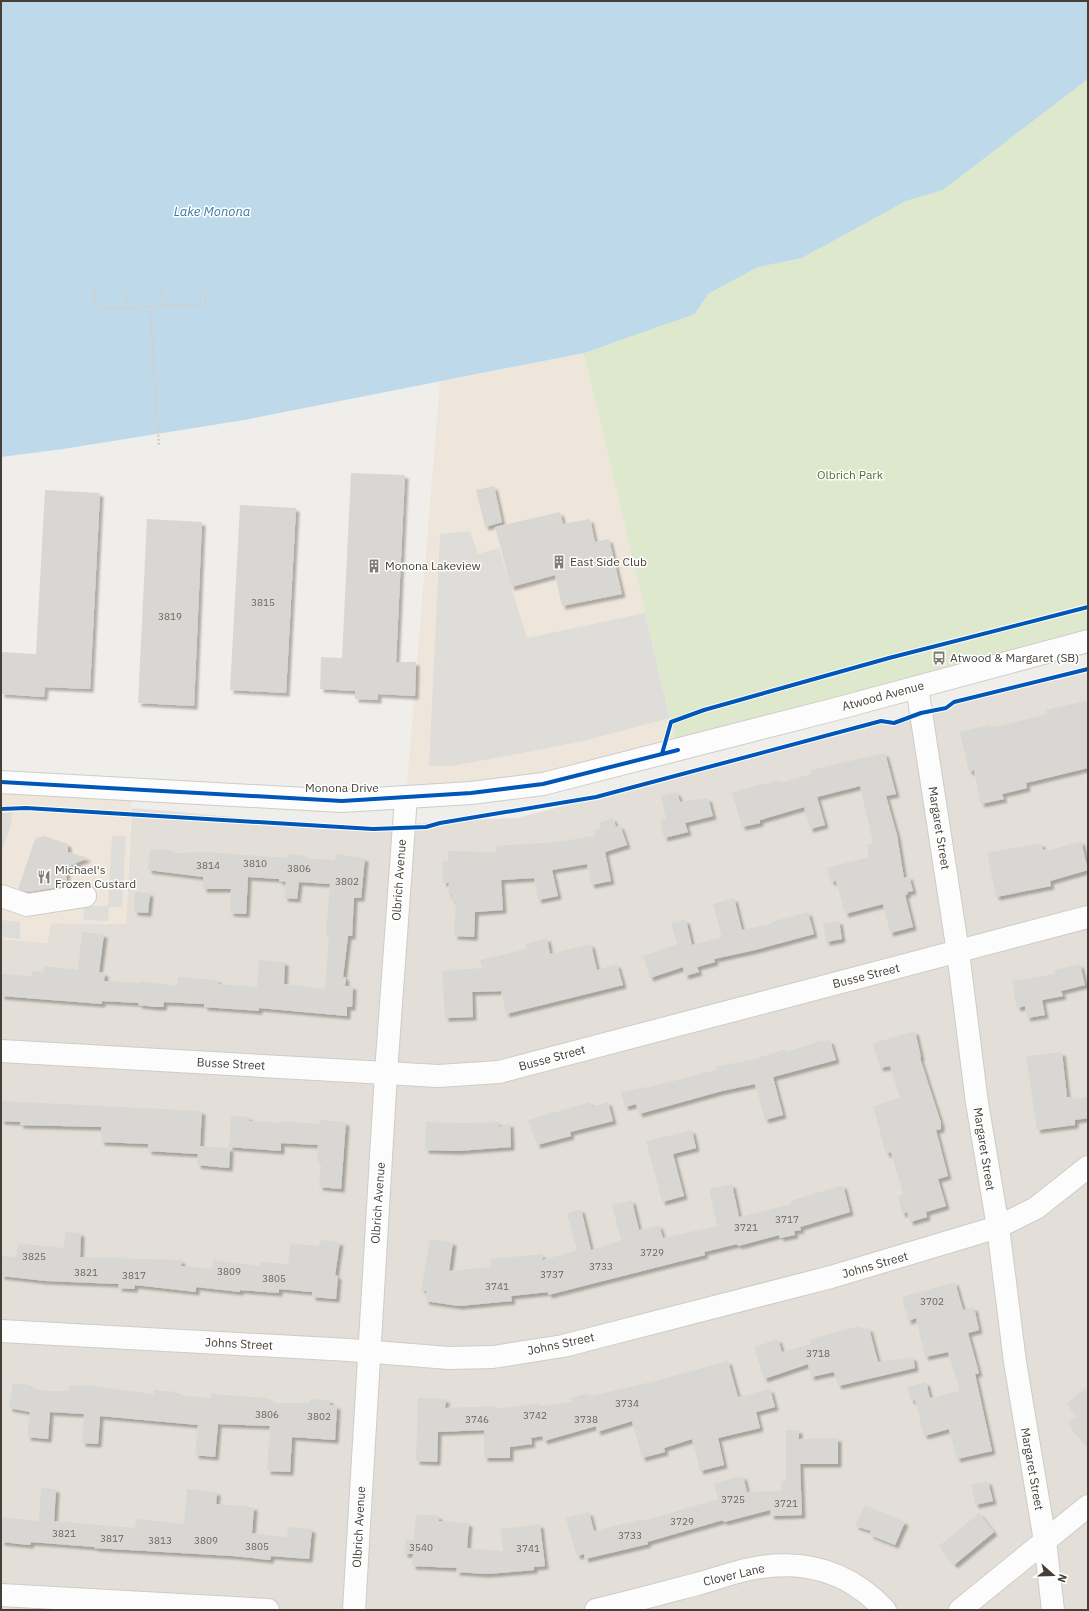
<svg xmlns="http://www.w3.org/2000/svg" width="1089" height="1611" font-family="'IBM Plex Sans',sans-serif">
	<defs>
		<filter id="shadow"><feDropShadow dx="3.5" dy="3.5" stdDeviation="1" flood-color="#0004"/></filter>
	</defs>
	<rect width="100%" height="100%" fill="#efeeea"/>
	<path fill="#e3dfd8" d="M 1088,670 L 1088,1610 L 1,1610 L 1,939 L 47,943 L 51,923 L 126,924 L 132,808 L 369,829 L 442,821 L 517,818 Z"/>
	<g fill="#eee6db">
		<path d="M 584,353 L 678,750 L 406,797 L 440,382 Z"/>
		<path d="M 1,782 L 132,789 L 126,924 L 51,923 L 47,943 L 1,939 Z"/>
	</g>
	<path fill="#dde8cc" d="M 1088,79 L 1088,641 L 678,750 L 584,353 L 695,314 L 708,294 L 758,267 L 802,258 L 906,201 L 943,190 Z"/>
	<g fill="#dfddda">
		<path d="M 470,531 L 478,554 L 499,548 L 527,638 L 645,613 L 670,718 L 583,741 L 517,754 L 452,766 L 429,766 L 440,534 Z"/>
		<path d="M 1,813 L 12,813 L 11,824 L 1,854 Z"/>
		<path d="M 112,836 L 126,836 L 122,907 L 109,907 L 108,921 L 83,920 L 84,906 L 108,906 Z"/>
		<path d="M 1,920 L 20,922 L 20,939 L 1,937 Z"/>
	</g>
	<path fill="#bedaea" d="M 1,1 L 1088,1 L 1088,79 L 943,190 L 906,201 L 802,258 L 758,267 L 708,294 L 695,314 L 584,353 L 244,420 L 63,449 L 1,457 Z"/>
	<g fill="#d9d7d3" filter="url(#shadow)">
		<path d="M 351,473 L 405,475 L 396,662 L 416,662 L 415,696 L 378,694 L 378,700 L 355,699 L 355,691 L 320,689 L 321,657 L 342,658 Z"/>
		<path d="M 494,486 L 502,522 L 485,527 L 476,490 Z"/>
		<path d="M 45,490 L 100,493 L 90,689 L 45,687 L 44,697 L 1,694 L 1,652 L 36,654 Z"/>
		<path d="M 240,505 L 296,508 L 286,693 L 230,690 Z"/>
		<path d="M 560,512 L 563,524 L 590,519 L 595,542 L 609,539 L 622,594 L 562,606 L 555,575 L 511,587 L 495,527 Z"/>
		<path d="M 147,519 L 202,522 L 194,706 L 138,703 Z"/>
		<path d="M 1088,700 L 1088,768 L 1026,783 L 1027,788 L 1002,794 L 1004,799 L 981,804 L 974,770 L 969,772 L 960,732 L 990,725 L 991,728 L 1047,714 L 1046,710 Z"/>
		<path d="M 885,753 L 896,794 L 886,796 L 897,835 L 904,878 L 909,876 L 913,891 L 907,892 L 908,894 L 905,895 L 913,927 L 890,933 L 883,904 L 845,914 L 836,881 L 831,882 L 827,868 L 869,857 L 867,844 L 873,843 L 860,786 L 817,797 L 825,825 L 810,829 L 804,807 L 760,820 L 760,823 L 742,827 L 732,792 L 779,780 L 780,783 L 811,774 L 810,770 Z"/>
		<path d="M 677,792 L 680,802 L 708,798 L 713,816 L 685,823 L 688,832 L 664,838 L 660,820 L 666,818 L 661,796 Z"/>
		<path d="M 613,818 L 616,827 L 620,825 L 627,845 L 605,852 L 611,881 L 591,885 L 587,864 L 552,870 L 558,896 L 538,900 L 534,878 L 501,880 L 503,910 L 475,912 L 474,937 L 454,936 L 456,901 L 452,901 L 452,894 L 448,894 L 449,883 L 443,883 L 443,861 L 448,861 L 448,851 L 496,852 L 495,846 L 559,842 L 596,835 L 594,830 L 601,828 L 599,823 Z"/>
		<path d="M 44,836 L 68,844 L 68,852 L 88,858 L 67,867 L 66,886 L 28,892 L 18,889 L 34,842 L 36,838 Z"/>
		<path d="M 1081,841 L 1088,870 L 1050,881 L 1051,886 L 996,897 L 987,853 L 1041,843 L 1043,850 L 1047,849 L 1047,851 Z"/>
		<path d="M 150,849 L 174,851 L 174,853 L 206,852 L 287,858 L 287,854 L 302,855 L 302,858 L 335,860 L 336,854 L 365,858 L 361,898 L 354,898 L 352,936 L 348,936 L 343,977 L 346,977 L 345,986 L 353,986 L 352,1007 L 347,1007 L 347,1016 L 259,1008 L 259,1011 L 204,1007 L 204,1004 L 164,1002 L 163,1007 L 156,1007 L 138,1005 L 139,1003 L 102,1001 L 102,1004 L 1,996 L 1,974 L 32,976 L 32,971 L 43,972 L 44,966 L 78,970 L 82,932 L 104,934 L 99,972 L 105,973 L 104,981 L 141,983 L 141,981 L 177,986 L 178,977 L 218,980 L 218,984 L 257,987 L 259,960 L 285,962 L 284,984 L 325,989 L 329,934 L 326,934 L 330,884 L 299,882 L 297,899 L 284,898 L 286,882 L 279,881 L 279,879 L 248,877 L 246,914 L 230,913 L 231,889 L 203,889 L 203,877 L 148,870 Z"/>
		<path d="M 135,892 L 150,893 L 148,913 L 134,912 Z"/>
		<path d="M 734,898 L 742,930 L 771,924 L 771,922 L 808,912 L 814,934 L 755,950 L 714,959 L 715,962 L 697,967 L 699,972 L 685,976 L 683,967 L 650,978 L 643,956 L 677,944 L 671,923 L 686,920 L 692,945 L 722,937 L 713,904 Z"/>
		<path d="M 839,921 L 842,939 L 826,942 L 823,924 Z"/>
		<path d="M 547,938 L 550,954 L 591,944 L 597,970 L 617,964 L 623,985 L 506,1014 L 501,991 L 472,992 L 473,1017 L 445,1018 L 442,971 L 482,968 L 480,960 L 527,949 L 525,944 Z"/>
		<path d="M 1080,964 L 1085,985 L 1061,991 L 1063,996 L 1042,1000 L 1045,1015 L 1027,1018 L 1025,1006 L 1017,1008 L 1012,981 L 1055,974 L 1054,970 Z"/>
		<path d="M 915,1031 L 921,1057 L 920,1058 L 941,1123 L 941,1129 L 936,1130 L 948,1176 L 938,1179 L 946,1206 L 926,1212 L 927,1217 L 910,1222 L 907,1212 L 902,1214 L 898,1196 L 903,1194 L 891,1152 L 886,1154 L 873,1106 L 900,1098 L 890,1066 L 880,1068 L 873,1043 Z"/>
		<path d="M 823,1040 L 823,1042 L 830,1040 L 836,1060 L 773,1077 L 783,1115 L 765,1120 L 755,1084 L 722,1091 L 639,1114 L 636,1104 L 625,1107 L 621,1092 L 645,1087 L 646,1088 L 716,1070 L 715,1067 L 755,1059 L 785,1049 L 786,1052 Z"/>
		<path d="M 1062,1052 L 1067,1097 L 1071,1097 L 1071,1099 L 1088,1097 L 1088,1118 L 1075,1120 L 1075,1125 L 1037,1130 L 1026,1056 Z"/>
		<path d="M 1,1101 L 202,1111 L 200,1146 L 230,1148 L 229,1168 L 197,1165 L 198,1154 L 148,1151 L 148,1144 L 101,1142 L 101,1127 L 20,1125 L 20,1122 L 1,1121 Z"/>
		<path d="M 590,1102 L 591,1107 L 608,1102 L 613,1121 L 570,1132 L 571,1136 L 537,1145 L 528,1120 Z"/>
		<path d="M 231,1116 L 249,1117 L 249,1121 L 281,1123 L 281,1121 L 320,1124 L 320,1120 L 346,1122 L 341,1189 L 319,1187 L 321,1161 L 317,1161 L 318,1145 L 281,1143 L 281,1151 L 229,1147 Z"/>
		<path d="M 426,1122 L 467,1123 L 499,1122 L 499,1127 L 510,1123 L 511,1147 L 457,1151 L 425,1150 Z"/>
		<path d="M 692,1130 L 696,1148 L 673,1154 L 684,1196 L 662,1202 L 646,1141 Z"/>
		<path d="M 732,1184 L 739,1217 L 791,1204 L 790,1201 L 843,1185 L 850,1212 L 800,1227 L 801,1230 L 794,1231 L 795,1235 L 780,1238 L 779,1235 L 738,1246 L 737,1244 L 704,1252 L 705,1255 L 548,1295 L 548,1292 L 511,1296 L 512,1301 L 459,1306 L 425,1301 L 427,1291 L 421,1290 L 430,1239 L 453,1242 L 449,1271 L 491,1267 L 491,1259 L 542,1254 L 543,1260 L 577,1250 L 567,1213 L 581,1209 L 591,1250 L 621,1240 L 612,1205 L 632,1200 L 639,1230 L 659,1225 L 663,1238 L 717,1226 L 709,1189 Z"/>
		<path d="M 65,1232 L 81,1233 L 80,1257 L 182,1260 L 181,1266 L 212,1269 L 213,1260 L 260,1266 L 260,1262 L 288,1264 L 290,1243 L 319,1246 L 320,1240 L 340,1242 L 335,1275 L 338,1276 L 336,1299 L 312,1297 L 312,1292 L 279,1289 L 279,1293 L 240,1290 L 240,1292 L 196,1287 L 196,1292 L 135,1285 L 134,1289 L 118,1288 L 119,1284 L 46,1281 L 1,1276 L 1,1256 L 16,1257 L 18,1243 L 64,1248 Z"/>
		<path d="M 955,1282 L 963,1310 L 974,1307 L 979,1330 L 968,1333 L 979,1373 L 975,1374 L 992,1451 L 957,1459 L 949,1429 L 924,1436 L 915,1400 L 911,1401 L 907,1387 L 926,1382 L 930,1398 L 960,1391 L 948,1352 L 925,1357 L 916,1318 L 908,1321 L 902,1297 Z"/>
		<path d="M 860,1326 L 861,1330 L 869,1328 L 878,1362 L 913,1357 L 915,1368 L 838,1386 L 834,1372 L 811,1377 L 808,1364 L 764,1379 L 754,1347 L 778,1339 L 782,1352 L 811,1344 L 810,1339 Z"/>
		<path d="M 728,1361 L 738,1397 L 770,1389 L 775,1407 L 756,1412 L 760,1428 L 718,1438 L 724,1465 L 700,1471 L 692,1439 L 664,1448 L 665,1452 L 642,1458 L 632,1421 L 597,1432 L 596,1426 L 544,1441 L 542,1436 L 531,1438 L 532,1444 L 510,1447 L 510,1458 L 484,1458 L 484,1430 L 438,1432 L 437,1462 L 416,1461 L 418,1398 L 446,1399 L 445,1408 L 495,1406 L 495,1409 L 538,1403 L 539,1406 L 572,1402 L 571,1398 L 588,1393 L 588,1397 L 659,1380 Z"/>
		<path d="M 13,1383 L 29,1385 L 29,1388 L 51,1391 L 69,1391 L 69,1386 L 92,1386 L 154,1394 L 154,1390 L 177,1392 L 177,1395 L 211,1398 L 211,1394 L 268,1398 L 268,1401 L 272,1401 L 272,1403 L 310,1403 L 310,1399 L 330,1400 L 330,1405 L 337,1406 L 335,1440 L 292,1437 L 290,1472 L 267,1471 L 270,1426 L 218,1424 L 215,1457 L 195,1455 L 198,1425 L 100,1416 L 98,1444 L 82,1443 L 84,1414 L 50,1412 L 48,1439 L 27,1437 L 30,1412 L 9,1408 Z"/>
		<path d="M 1088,1386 L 1088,1446 L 1068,1423 L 1077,1416 L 1067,1403 Z"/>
		<path d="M 786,1430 L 799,1430 L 799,1439 L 838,1438 L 838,1464 L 800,1464 L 802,1515 L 771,1516 L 770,1510 L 724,1522 L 723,1520 L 647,1542 L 648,1544 L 585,1559 L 584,1554 L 577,1556 L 566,1518 L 589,1512 L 594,1531 L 642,1519 L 642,1521 L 718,1499 L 714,1483 L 743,1476 L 747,1492 L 781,1491 L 781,1481 L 786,1481 Z"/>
		<path d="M 988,1481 L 993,1501 L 975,1505 L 971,1484 Z"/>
		<path d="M 41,1488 L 56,1489 L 54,1521 L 135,1528 L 136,1519 L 184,1524 L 187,1489 L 217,1492 L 216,1504 L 254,1507 L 252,1533 L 287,1537 L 288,1527 L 312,1529 L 309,1559 L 271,1556 L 270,1560 L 233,1556 L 94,1548 L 95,1547 L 31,1542 L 30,1545 L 1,1542 L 1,1517 L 39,1521 Z"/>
		<path d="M 865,1505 L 905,1522 L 895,1545 L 870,1535 L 871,1531 L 855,1526 Z"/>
		<path d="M 979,1513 L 994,1532 L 954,1565 L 939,1546 Z"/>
		<path d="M 416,1514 L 439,1516 L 439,1521 L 469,1523 L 467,1548 L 503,1551 L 500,1529 L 540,1524 L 545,1566 L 534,1567 L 534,1570 L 487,1574 L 456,1572 L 457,1568 L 412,1566 L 413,1554 L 404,1554 L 406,1539 L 414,1540 Z"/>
	</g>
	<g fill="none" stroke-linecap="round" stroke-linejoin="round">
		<g stroke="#cdccc8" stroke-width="24">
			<g id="minor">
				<path d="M 917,687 L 958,952 L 977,1103 L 998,1227 L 1015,1362 L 1045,1541 L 1053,1610"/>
				<path d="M 1,782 L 342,801 L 471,793 L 543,784 L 832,710 L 1088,641"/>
				<path d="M 1,896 L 27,905 L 85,896"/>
				<path d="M 1,1051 L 438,1076 L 499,1072 L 1088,917"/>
				<path d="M 1,1331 L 349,1350 L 449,1358 L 493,1357 L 563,1346 L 831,1277 L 998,1227 L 1036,1208 L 1088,1167"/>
				<path d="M 1,1595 L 268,1610"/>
				<path d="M 354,1610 L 386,1073 L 406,797"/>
				<path d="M 596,1610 C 630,1602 663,1593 697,1584 C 716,1579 736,1571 755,1568 C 807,1559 849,1572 885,1610"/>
				<path d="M 960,1610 L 1088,1506"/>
			</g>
		</g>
		<g stroke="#d1cecb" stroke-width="2.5" stroke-dasharray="2 2" stroke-linecap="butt">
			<path d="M 162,289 L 163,306"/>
			<path d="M 94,290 L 95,309 L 206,304 L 205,285"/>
			<path d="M 125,291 L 126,308"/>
			<path d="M 150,307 L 159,446"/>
		</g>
		<use href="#minor" stroke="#fdfcfc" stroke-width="22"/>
		<g stroke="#fff" stroke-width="6">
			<g id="cycleway">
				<path d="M 662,754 L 671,722 L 704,710 L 889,658 L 1088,607"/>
				<path d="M 1,782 L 342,801 L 471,793 L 543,784 L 678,750"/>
				<path d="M 1,809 L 26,808 L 373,829 L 426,827 L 440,823 L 596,797 L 881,721 L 894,723 L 921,713 L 946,708 L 954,702 L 1088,669"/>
			</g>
		</g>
		<use href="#cycleway" stroke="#0057b8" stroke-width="4"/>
	</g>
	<defs>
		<g id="building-bare" transform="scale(1.08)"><path d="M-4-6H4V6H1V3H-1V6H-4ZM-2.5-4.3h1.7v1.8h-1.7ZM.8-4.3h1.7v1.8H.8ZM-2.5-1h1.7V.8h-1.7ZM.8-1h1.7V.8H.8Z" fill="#807c76" stroke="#fff" stroke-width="2.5" paint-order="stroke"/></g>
		<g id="bus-bare" transform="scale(1.08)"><path d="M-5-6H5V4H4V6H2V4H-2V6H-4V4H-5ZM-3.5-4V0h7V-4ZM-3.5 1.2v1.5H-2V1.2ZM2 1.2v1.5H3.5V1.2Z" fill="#807c76" stroke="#fff" stroke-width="2.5" paint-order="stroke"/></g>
		<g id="restaurant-bare" transform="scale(1.08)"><path d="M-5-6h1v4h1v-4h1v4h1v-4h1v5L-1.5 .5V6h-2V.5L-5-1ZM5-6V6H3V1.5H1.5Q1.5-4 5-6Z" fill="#807c76" stroke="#fff" stroke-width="2.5" paint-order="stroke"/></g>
	</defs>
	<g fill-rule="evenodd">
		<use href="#building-bare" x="559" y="562"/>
		<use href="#building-bare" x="374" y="566"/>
		<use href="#bus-bare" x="939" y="658"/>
		<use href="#restaurant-bare" x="44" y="877"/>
	</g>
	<g text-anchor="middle" stroke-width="3" stroke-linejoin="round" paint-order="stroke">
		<g font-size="10" fill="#6b665f">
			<text x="263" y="606">3815</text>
			<text x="170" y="620">3819</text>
			<text x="255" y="867">3810</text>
			<text x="208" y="869">3814</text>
			<text x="299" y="872">3806</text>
			<text x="347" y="885">3802</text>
			<text x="787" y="1223">3717</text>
			<text x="746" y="1231">3721</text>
			<text x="652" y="1256">3729</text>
			<text x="34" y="1260">3825</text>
			<text x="601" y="1270">3733</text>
			<text x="229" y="1275">3809</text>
			<text x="86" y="1276">3821</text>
			<text x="552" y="1278">3737</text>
			<text x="134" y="1279">3817</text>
			<text x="274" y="1282">3805</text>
			<text x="497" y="1290">3741</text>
			<text x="932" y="1305">3702</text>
			<text x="818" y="1357">3718</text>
			<text x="627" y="1407">3734</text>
			<text x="267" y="1418">3806</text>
			<text x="535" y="1419">3742</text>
			<text x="319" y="1420">3802</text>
			<text x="477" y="1423">3746</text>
			<text x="586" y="1423">3738</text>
			<text x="733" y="1503">3725</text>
			<text x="786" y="1507">3721</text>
			<text x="682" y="1525">3729</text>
			<text x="64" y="1537">3821</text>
			<text x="630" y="1539">3733</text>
			<text x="112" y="1542">3817</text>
			<text x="160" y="1544">3813</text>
			<text x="206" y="1544">3809</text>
			<text x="257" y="1550">3805</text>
			<text x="421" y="1551">3540</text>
			<text x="528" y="1552">3741</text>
		</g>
		<g font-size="12" fill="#4a722f" stroke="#fff">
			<text x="850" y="479">Olbrich Park</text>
		</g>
		<g font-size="12" fill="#453f37" stroke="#fff" text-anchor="start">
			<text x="570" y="566">East Side Club</text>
			<text x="385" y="570">Monona Lakeview</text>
			<text x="950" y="662">Atwood &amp; Margaret (SB)</text>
			<text x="55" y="874">Michael's<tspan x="55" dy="14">Frozen Custard</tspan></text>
		</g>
		<g font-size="12" fill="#453f37" stroke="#fff">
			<text transform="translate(883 696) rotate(-15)" y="4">Atwood Avenue</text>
			<text x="342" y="792">Monona Drive</text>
			<text transform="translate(939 828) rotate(81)" y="4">Margaret Street</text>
			<text transform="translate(399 880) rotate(-86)" y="4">Olbrich Avenue</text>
			<text transform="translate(866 976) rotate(-14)" y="4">Busse Street</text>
			<text transform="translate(552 1058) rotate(-15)" y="4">Busse Street</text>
			<text transform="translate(231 1064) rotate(3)" y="4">Busse Street</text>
			<text transform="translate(984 1149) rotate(81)" y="4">Margaret Street</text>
			<text transform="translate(378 1203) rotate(-86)" y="4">Olbrich Avenue</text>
			<text transform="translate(875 1265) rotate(-16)" y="4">Johns Street</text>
			<text transform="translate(239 1344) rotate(3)" y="4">Johns Street</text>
			<text transform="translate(561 1344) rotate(-12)" y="4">Johns Street</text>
			<text transform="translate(1032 1469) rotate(80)" y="4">Margaret Street</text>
			<text transform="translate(359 1527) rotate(-87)" y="4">Olbrich Avenue</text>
			<text transform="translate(734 1575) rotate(-13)" y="4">Clover Lane</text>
		</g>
		<g font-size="13" font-style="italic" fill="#397ba8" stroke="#fff">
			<text x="212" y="216">Lake Monona</text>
		</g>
	</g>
	<rect width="1089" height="1611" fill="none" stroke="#453f37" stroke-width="4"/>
	<g transform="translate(1053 1575) rotate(110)" stroke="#ffffff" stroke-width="3" paint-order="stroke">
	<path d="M0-3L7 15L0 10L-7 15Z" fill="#453f37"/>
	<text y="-6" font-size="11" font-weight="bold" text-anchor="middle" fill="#453f37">N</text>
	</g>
</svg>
